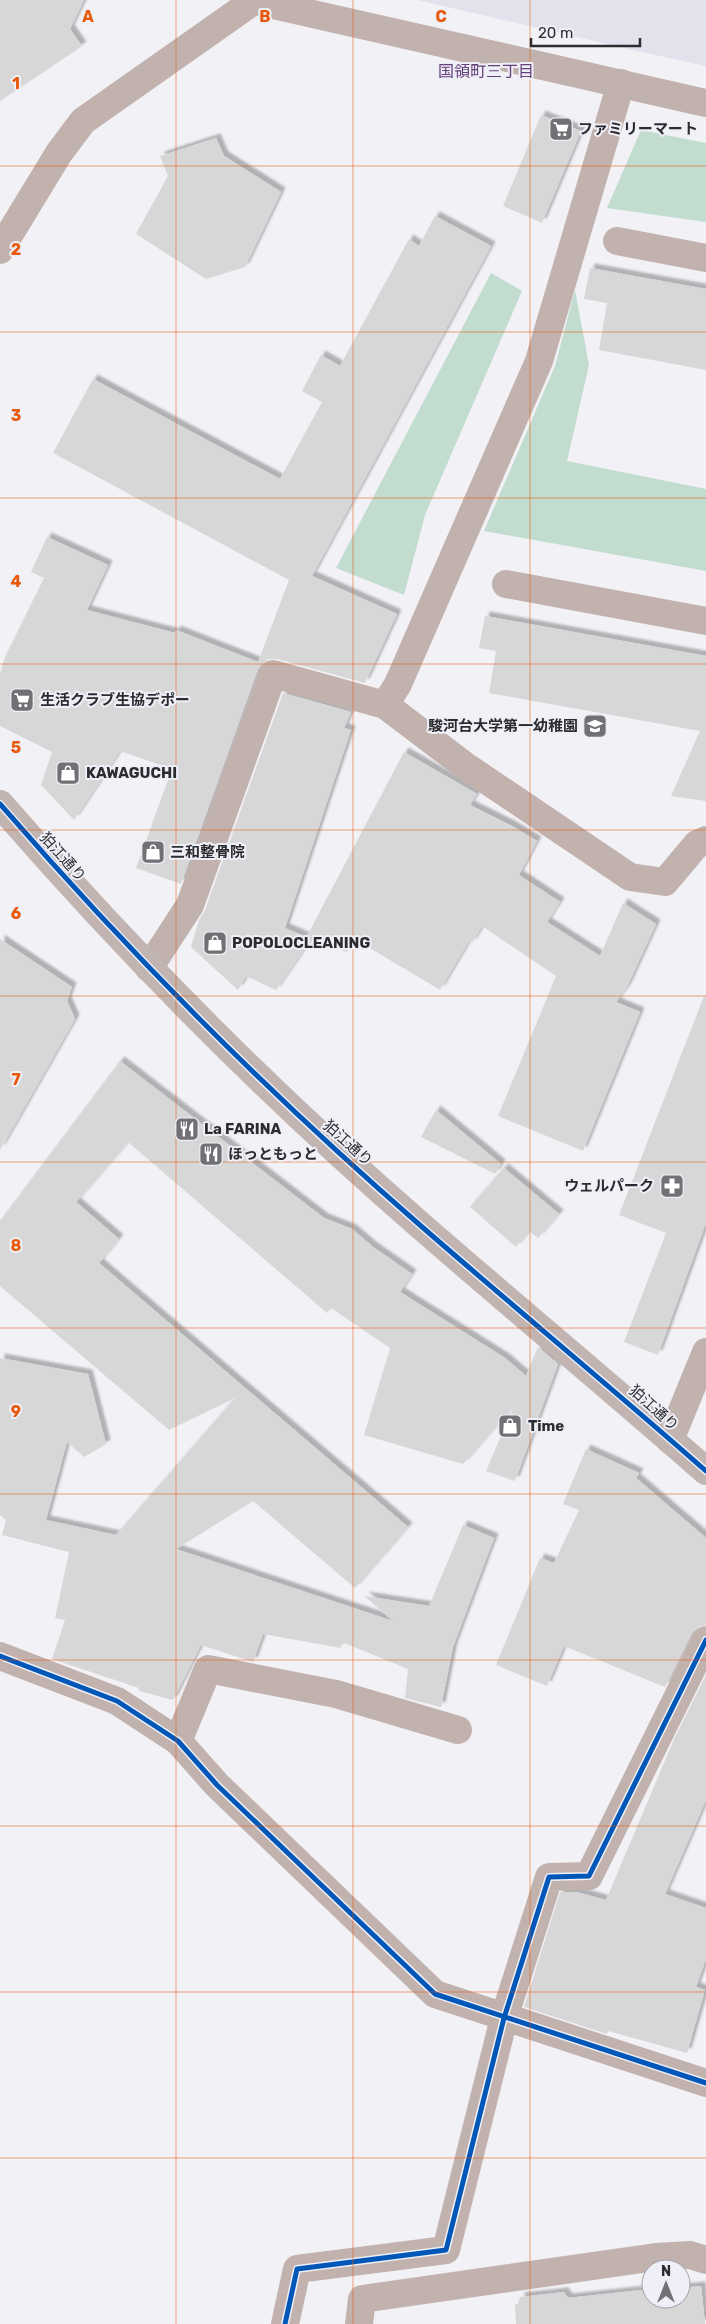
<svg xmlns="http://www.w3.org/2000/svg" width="706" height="2324" font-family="Rubik,'Noto Sans JP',sans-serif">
	<defs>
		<filter id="shadow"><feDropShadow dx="4.5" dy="-4.5" stdDeviation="1" flood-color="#0004"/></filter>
	</defs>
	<rect width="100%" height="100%" fill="#f1f1f6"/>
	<path fill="#e2e2ed" d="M 417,0 L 706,0 L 706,66 L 637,51 Z"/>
	<g fill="#c2dcd0">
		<path d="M 641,130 L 706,143 L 706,222 L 607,208 Z"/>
		<path d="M 491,273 L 522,291 L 425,515 L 404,595 L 336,568 Z"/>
		<path d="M 575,290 L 589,365 L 567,461 L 706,489 L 706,571 L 484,531 L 555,366 Z"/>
	</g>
	<g fill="#d8d7d8" filter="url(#shadow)">
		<path d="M 0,0 L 84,0 L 70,29 L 82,46 L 0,101 Z"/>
		<path d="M 541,115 L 581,131 L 542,223 L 503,206 Z"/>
		<path d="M 216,138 L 224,156 L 281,192 L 245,267 L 206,279 L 136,234 L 168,176 L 160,156 Z"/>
		<path d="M 435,216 L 491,246 L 312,576 L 397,614 L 365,683 L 277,659 L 269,659 L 262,663 L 258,669 L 181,884 L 136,868 L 172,769 L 120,751 L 74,820 L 41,785 L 52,752 L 0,726 L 0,673 L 5,657 L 44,578 L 31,572 L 47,537 L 108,565 L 87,610 L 175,633 L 176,630 L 258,662 L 289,580 L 53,453 L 93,379 L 280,479 L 322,402 L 302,391 L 321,355 L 340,366 L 409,239 L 419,246 Z"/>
		<path d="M 590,268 L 706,289 L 706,370 L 599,350 L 607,303 L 584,299 Z"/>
		<path d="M 485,616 L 706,656 L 706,801 L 671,796 L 700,731 L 489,693 L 496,651 L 479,648 Z"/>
		<path d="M 283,693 L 351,712 L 344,728 L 351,730 L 285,928 L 311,939 L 276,990 L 246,976 L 238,990 L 191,947 L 199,920 L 205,910 Z"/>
		<path d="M 404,752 L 477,794 L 470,805 L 512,826 L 537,841 L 519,875 L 560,902 L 547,922 L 600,956 L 623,903 L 656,924 L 627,987 L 616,1002 L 640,1012 L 583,1151 L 498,1116 L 556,976 L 482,926 L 472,943 L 469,941 L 440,990 L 353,938 L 347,952 L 307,936 Z"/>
		<path d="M 0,939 L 72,987 L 67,1001 L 75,1019 L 0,1150 Z"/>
		<path d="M 704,996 L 706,996 L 706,1223 L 658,1355 L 624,1342 L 666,1233 L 619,1215 Z"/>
		<path d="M 120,1061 L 324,1218 L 352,1229 L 373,1247 L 412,1274 L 400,1292 L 505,1358 L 526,1376 L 538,1347 L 558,1364 L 515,1481 L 486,1471 L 514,1406 L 463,1464 L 364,1435 L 390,1348 L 331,1308 L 327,1313 L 128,1142 L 76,1202 L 119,1239 L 99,1263 L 408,1527 L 355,1588 L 253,1501 L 176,1549 L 393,1621 L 364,1596 L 429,1606 L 463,1525 L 494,1538 L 453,1647 L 441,1707 L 405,1698 L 408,1669 L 342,1642 L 341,1648 L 263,1634 L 253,1662 L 201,1645 L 173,1700 L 139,1691 L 139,1688 L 52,1659 L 65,1620 L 55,1618 L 69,1552 L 2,1535 L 6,1520 L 0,1515 L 0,1358 L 88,1374 L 106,1444 L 84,1457 L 67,1442 L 46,1520 L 116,1535 L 235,1398 L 169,1430 L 0,1286 L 0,1221 Z"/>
		<path d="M 436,1110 L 501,1164 L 495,1174 L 421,1137 Z"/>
		<path d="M 504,1168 L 559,1214 L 538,1238 L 529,1231 L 516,1247 L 470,1207 Z"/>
		<path d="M 586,1449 L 639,1473 L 636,1478 L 706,1538 L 706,1625 L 698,1627 L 692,1633 L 665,1687 L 564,1646 L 547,1686 L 496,1665 L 540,1558 L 554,1563 L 579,1510 L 563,1504 Z"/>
		<path d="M 706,1675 L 706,1800 L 665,1894 L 706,1908 L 706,1959 L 696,1987 L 705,1990 L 687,2053 L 608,2031 L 607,2034 L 524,2007 L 560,1892 L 576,1892 L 606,1900 L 675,1737 Z"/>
		<path d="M 701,2286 L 705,2324 L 516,2324 L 515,2304 L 521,2304 L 520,2297 L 564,2292 L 568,2298 L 651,2289 L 651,2299 L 681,2299 L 681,2288 Z"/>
	</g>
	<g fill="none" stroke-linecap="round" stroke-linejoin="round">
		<g stroke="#c2b2ae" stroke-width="28">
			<path d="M 251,0 L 706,103"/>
			<path d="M 617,241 L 706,258"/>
			<path d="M 0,250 L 59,153 L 83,121 L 255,0"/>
			<path d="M 506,584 L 706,621"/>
			<path d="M 385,705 L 398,684 L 539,361 L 621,83"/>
			<path d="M 149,968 L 190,905 L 273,674 L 385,705 L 464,765 L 630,877 L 665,882 L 697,844 L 706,840"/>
			<path d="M 670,1440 L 706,1352"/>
			<path d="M 0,1656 L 117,1701 L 178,1741 L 217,1785 L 435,1994 L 706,2083"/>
			<path d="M 178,1741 L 208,1669 L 336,1694 L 458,1730"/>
			<path d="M 285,2324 L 297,2269 L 446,2250 L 504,2018 L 549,1877 L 589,1876 L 706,1640"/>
			<path d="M 359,2324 L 362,2299 L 656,2257 L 690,2255 L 706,2260"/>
		</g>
		<path stroke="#c2b4b0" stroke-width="28" d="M 0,804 C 130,954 271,1096 421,1226 C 515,1308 612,1388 706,1471"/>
		<g stroke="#efeff8" stroke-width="8">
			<g id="cycleway">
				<path d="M 0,804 C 130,954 271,1096 421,1226 C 515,1308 612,1388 706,1471"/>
				<path d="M 0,1656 L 117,1701 L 178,1741 L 217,1785 L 435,1994 L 706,2083"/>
				<path d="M 285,2324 L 297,2269 L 446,2250 L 504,2018 L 549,1877 L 589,1876 L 706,1640"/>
			</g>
		</g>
		<use href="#cycleway" stroke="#0057b8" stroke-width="5"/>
	</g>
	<path fill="none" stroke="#e8590c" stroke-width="1" stroke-opacity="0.55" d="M 176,0 L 176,2324M 353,0 L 353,2324M 530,0 L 530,2324M 0,166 L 706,166M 0,332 L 706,332M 0,498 L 706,498M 0,664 L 706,664M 0,830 L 706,830M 0,996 L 706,996M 0,1162 L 706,1162M 0,1328 L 706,1328M 0,1494 L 706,1494M 0,1660 L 706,1660M 0,1826 L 706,1826M 0,1992 L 706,1992M 0,2158 L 706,2158"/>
	<defs>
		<g id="supermarket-square" transform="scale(1.25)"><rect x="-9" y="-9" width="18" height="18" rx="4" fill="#717175" stroke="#efeff8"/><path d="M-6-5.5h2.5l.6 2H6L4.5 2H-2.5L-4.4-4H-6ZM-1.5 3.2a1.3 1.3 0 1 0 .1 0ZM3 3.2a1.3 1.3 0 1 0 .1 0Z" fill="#fff"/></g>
		<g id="school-square" transform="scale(1.25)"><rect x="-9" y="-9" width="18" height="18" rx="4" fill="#717175" stroke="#efeff8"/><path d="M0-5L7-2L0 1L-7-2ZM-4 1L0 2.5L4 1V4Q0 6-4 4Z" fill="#fff"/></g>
		<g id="shop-square" transform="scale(1.25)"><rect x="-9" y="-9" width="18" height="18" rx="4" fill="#717175" stroke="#efeff8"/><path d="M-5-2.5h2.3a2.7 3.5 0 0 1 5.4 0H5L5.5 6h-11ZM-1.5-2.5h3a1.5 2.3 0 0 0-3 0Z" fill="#fff"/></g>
		<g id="restaurant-square" transform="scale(1.25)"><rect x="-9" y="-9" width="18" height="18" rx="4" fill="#717175" stroke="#efeff8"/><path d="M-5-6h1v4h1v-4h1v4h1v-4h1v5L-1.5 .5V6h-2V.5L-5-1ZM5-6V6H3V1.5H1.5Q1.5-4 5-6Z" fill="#fff"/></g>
		<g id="pharmacy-square" transform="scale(1.25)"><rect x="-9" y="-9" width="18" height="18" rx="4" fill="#717175" stroke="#efeff8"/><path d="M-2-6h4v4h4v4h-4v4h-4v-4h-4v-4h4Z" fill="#fff"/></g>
	</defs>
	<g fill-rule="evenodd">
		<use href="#supermarket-square" x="561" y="129"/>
		<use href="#supermarket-square" x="22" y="700"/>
		<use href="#school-square" x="595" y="726"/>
		<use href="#shop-square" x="68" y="773"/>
		<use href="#shop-square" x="153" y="852"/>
		<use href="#shop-square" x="215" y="943"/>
		<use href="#restaurant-square" x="187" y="1129"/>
		<use href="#restaurant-square" x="211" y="1154"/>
		<use href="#pharmacy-square" x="672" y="1186"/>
		<use href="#shop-square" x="510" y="1426"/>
	</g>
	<g text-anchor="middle" stroke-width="4" stroke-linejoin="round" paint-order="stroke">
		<g font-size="15" font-weight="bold" fill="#2c2c30" stroke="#efeff8" text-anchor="start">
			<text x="578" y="134">ファミリーマート</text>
			<text x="40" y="705">生活クラブ生協デポー</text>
			<text x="578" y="731" text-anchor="end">駿河台大学第一幼稚園</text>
			<text x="86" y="778">KAWAGUCHI</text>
			<text x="170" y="857">三和整骨院</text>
			<text x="232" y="948">POPOLOCLEANING</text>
			<text x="204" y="1134">La FARINA</text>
			<text x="228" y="1159">ほっともっと</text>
			<text x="654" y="1191" text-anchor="end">ウェルパーク</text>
			<text x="528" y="1431">Time</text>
		</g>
		<g font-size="15" fill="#2c2c30" stroke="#efeff8">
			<text transform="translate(63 857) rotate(48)" y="5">狛江通り</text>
			<text transform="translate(348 1143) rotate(42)" y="5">狛江通り</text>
			<text transform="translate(654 1408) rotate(42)" y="5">狛江通り</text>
		</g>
		<g font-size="16" fill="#66407a" stroke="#efeff8">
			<text x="486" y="77">国領町三丁目</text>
		</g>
	</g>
	<g font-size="16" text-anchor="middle" font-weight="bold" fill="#e8590c" stroke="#efeff8" stroke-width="4" stroke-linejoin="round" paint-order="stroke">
		<text x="88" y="22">A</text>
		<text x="265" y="22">B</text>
		<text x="441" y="22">C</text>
		<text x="16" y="89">1</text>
		<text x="16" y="255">2</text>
		<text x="16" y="421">3</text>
		<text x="16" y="587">4</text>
		<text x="16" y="753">5</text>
		<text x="16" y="919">6</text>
		<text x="16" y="1085">7</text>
		<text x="16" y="1251">8</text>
		<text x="16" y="1417">9</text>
	</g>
	<g transform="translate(666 2284)"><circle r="24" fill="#efeff8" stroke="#a1a1a8"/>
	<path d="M0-4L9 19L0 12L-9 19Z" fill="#717175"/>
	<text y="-8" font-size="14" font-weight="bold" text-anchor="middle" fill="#2c2c30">N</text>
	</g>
	<path d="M531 38v8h109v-8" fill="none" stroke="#2c2c30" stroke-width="2.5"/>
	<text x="538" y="38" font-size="15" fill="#2c2c30" stroke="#efeff8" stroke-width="4" paint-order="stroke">20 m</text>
</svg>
